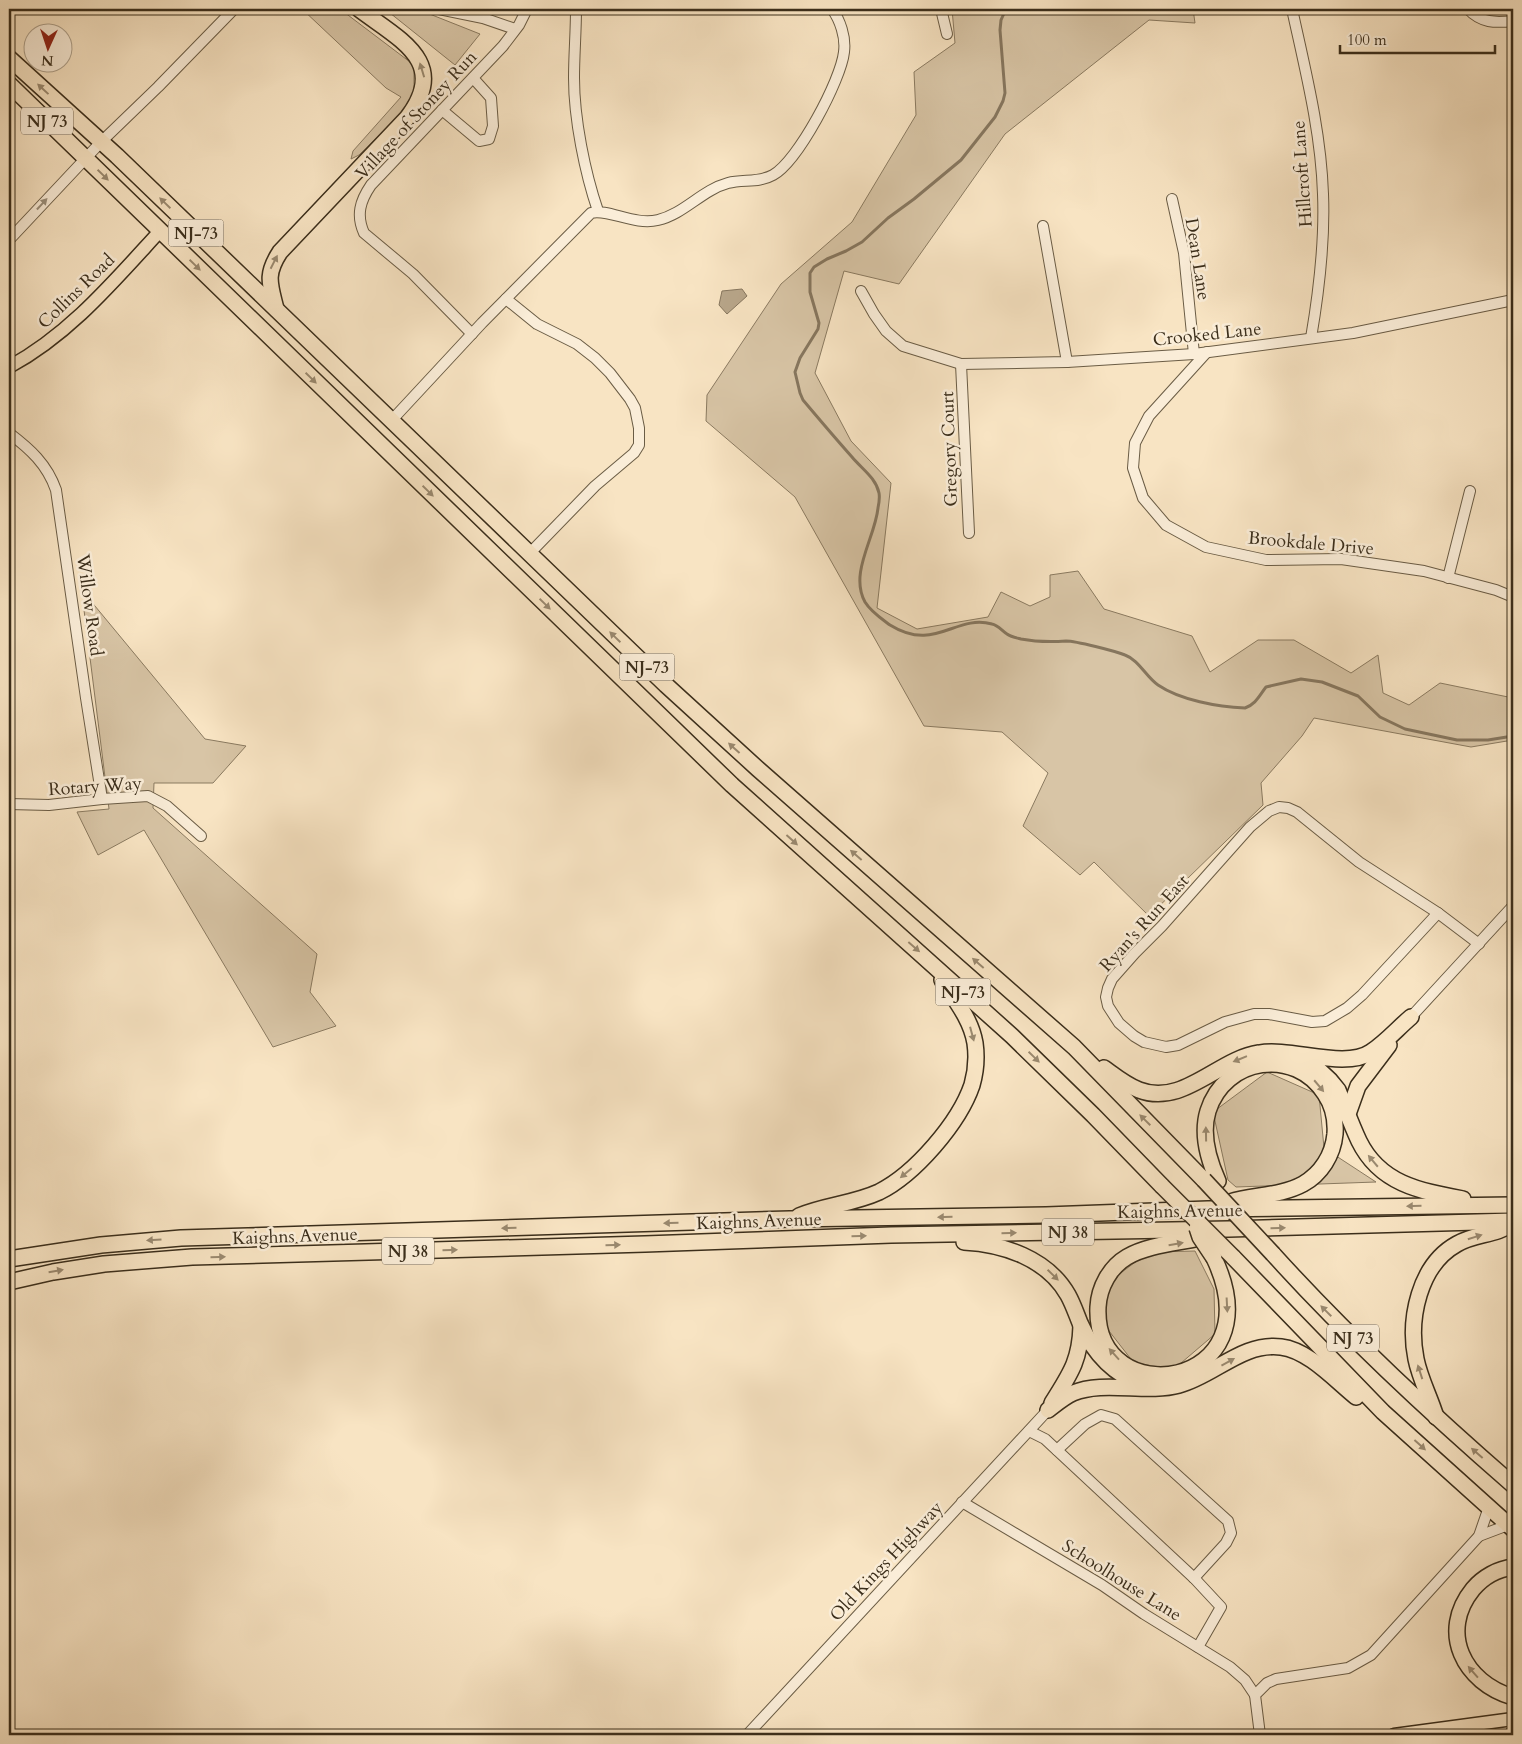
<svg xmlns="http://www.w3.org/2000/svg" width="1522" height="1744" font-family="Cardo,serif">
	<rect width="100%" height="100%" fill="#f8e4c3"/>
	<filter id="stains"><feTurbulence type="fractalNoise" baseFrequency=".004" numOctaves="4"/><feColorMatrix values="0 0 0 0 .2 0 0 0 0 .09 0 0 0 0 .02 0 0 0 .5 -.17"/></filter>
	<radialGradient id="worn" r=".72"><stop offset=".6" stop-color="#630" stop-opacity="0"/><stop offset="1" stop-color="#630" stop-opacity=".3"/></radialGradient>
	<g fill="#d8c5a6" stroke="#8a7a60">
		<path d="M 302,9 L 340,9 L 414,65 L 414,94 L 405,110 L 359,155 L 351,159 L 353,151 L 401,97 L 386,88 Z"/>
		<path d="M 385,9 L 417,9 L 480,34 L 455,65 Z"/>
		<path d="M 952,9 L 1193,9 L 1195,23 L 1149,20 L 1005,134 L 899,284 L 844,271 L 815,373 L 851,441 L 891,483 L 877,608 L 917,629 L 988,617 L 1001,592 L 1030,606 L 1050,597 L 1050,575 L 1078,571 L 1104,609 L 1192,636 L 1210,672 L 1258,640 L 1294,640 L 1351,673 L 1378,655 L 1383,693 L 1409,705 L 1440,683 L 1513,698 L 1513,740 L 1471,747 L 1314,718 L 1302,736 L 1261,783 L 1263,805 L 1149,916 L 1094,862 L 1080,875 L 1023,826 L 1048,773 L 1002,732 L 924,726 L 795,497 L 706,421 L 707,395 L 781,284 L 852,222 L 916,115 L 914,72 L 955,43 Z"/>
		<path d="M 90,600 L 205,739 L 246,746 L 213,783 L 154,783 L 153,808 L 317,954 L 310,992 L 336,1026 L 273,1047 L 144,830 L 98,855 L 77,812 L 109,809 L 84,610 Z"/>
		<path d="M 1267,1072 L 1319,1095 L 1324,1148 L 1376,1182 L 1236,1187 L 1228,1180 L 1213,1112 Z"/>
		<path d="M 1195,1251 L 1214,1289 L 1215,1334 L 1174,1369 L 1134,1363 L 1102,1322 L 1110,1281 L 1146,1254 L 1155,1252 Z"/>
	</g>
	<path fill="#b8a68a" stroke="#86765e" d="M 742,289 L 747,296 L 727,314 L 719,305 L 722,291 Z"/>
	<g fill="none" stroke-linecap="round" stroke-linejoin="round">
		<path stroke="#86765e" stroke-width="3" d="M 1006,9 L 1001,20 L 1000,30 L 1005,93 L 1003,101 L 995,117 L 961,160 L 914,199 L 888,218 L 862,242 L 846,251 L 827,259 L 814,267 L 810,273 L 810,292 L 819,323 L 818,329 L 800,358 L 795,372 L 800,393 L 803,400 C 819,419 836,439 852,457 C 862,469 876,478 879,493 C 880,498 879,503 878,508 C 875,538 849,573 865,602 C 871,612 882,619 890,625 C 935,653 955,614 992,624 C 998,625 1002,631 1007,634 C 1011,637 1017,638 1021,639 C 1037,642 1051,642 1066,641 C 1076,641 1115,651 1125,655 C 1139,660 1146,677 1158,685 C 1180,700 1218,707 1245,708 C 1256,704 1259,696 1266,687 L 1301,679 L 1322,682 L 1358,696 L 1380,717 L 1405,729 L 1457,740 L 1488,740 L 1513,736"/>
		<g stroke="#6a5c45" stroke-width="12">
			<g id="minor">
				<path d="M 439,9 L 483,18 L 515,29"/>
				<path d="M 576,9 C 576,32 574,55 574,78 C 574,119 585,173 598,211"/>
				<path d="M 941,9 L 947,34"/>
				<path d="M 1292,9 C 1305,69 1321,131 1323,194 C 1325,242 1319,291 1311,338"/>
				<path d="M 1468,9 C 1481,23 1495,23 1513,21"/>
				<path d="M 442,110 L 479,141 L 489,139 L 493,126 L 491,98 L 473,78"/>
				<path d="M 1172,199 L 1184,253 L 1194,354"/>
				<path d="M 1043,226 L 1067,362"/>
				<path d="M 9,240 L 101,142 L 158,87 L 234,9"/>
				<path d="M 861,291 L 874,314 L 886,331 L 903,346 L 961,364 L 1067,362 L 1194,354 L 1353,333 L 1513,300"/>
				<path d="M 506,299 L 537,324 L 577,344 L 595,358 L 610,373 L 630,399 L 635,408 L 639,428 L 639,445 L 634,453 L 595,486 L 529,554"/>
				<path d="M 472,334 L 413,274 L 364,233 C 356,215 360,201 371,185 L 503,46 L 519,25 L 527,9"/>
				<path d="M 1207,352 L 1149,416 L 1135,443 L 1133,468 L 1143,498 L 1166,525 L 1206,547 L 1266,560 L 1341,559 L 1424,571 L 1496,590 L 1513,597"/>
				<path d="M 961,364 L 969,533"/>
				<path d="M 391,421 L 482,323 L 591,213 C 608,208 634,226 658,220 C 684,214 702,190 728,183 C 743,179 759,183 773,175 C 798,161 841,80 844,52 C 846,37 840,20 832,9"/>
				<path d="M 9,433 C 30,449 47,464 56,490 L 86,698 L 102,799"/>
				<path d="M 1448,578 L 1470,491"/>
				<path d="M 9,804 L 49,805 L 102,799 L 148,796 L 167,806 L 201,836"/>
				<path d="M 1279,807 L 1288,808 L 1297,812 L 1359,862 L 1438,913 L 1362,995 L 1347,1008 L 1325,1021 L 1312,1022 L 1269,1014 L 1254,1014 L 1225,1022 L 1178,1045 L 1166,1047 L 1144,1042 L 1134,1036 L 1119,1023 L 1108,1006 L 1106,997 L 1108,988 L 1112,979 L 1135,953 L 1162,926 L 1250,827 L 1269,811 Z"/>
				<path d="M 1438,913 L 1479,944"/>
				<path d="M 1411,1017 L 1513,906"/>
				<path d="M 1029,1431 L 1045,1439 L 1194,1578 L 1221,1607 L 1198,1647"/>
				<path d="M 1057,1450 L 1085,1424 L 1101,1415 L 1115,1419 L 1228,1521 L 1231,1533 L 1226,1543 L 1194,1578"/>
				<path d="M 962,1502 L 1102,1585 L 1144,1614 L 1230,1667 L 1245,1680 L 1255,1695"/>
				<path d="M 1479,1536 L 1508,1525"/>
				<path d="M 747,1735 L 1048,1410"/>
				<path d="M 1260,1735 L 1255,1695 L 1267,1683 L 1276,1679 L 1348,1668 L 1371,1655 L 1479,1536 L 1489,1507"/>
			</g>
		</g>
		<g stroke="#3b2e1b" stroke-width="15">
			<g id="major">
				<path d="M 9,367 C 70,334 114,281 160,231"/>
				<path d="M 1394,1735 L 1513,1719"/>
				<path d="M 1510,1735 L 1513,1735"/>
			</g>
		</g>
		<g stroke="#3b2e1b" stroke-width="18">
			<g id="highway">
				<path d="M 9,58 L 117,156 L 666,685 L 758,769 L 1074,1047 L 1204,1180"/>
				<path d="M 9,84 L 732,785 L 1012,1036 L 1093,1115 L 1162,1186"/>
				<path d="M 276,309 C 270,284 265,275 280,252 L 407,118 C 450,62 400,40 359,9"/>
				<path d="M 1298,1057 C 1315,1065 1327,1075 1338,1090 C 1345,1107 1351,1124 1359,1141 C 1380,1184 1420,1191 1463,1199"/>
				<path d="M 1104,1068 C 1115,1076 1126,1085 1139,1090 C 1183,1107 1218,1059 1259,1053 C 1291,1047 1345,1070 1371,1052 C 1386,1042 1398,1028 1411,1017"/>
				<path d="M 1348,1114 L 1358,1086 L 1389,1045"/>
				<path d="M 1218,1181 C 1208,1159 1201,1134 1208,1111 C 1225,1057 1295,1047 1325,1094 C 1333,1106 1336,1120 1335,1134 C 1333,1155 1321,1174 1303,1184 C 1281,1196 1253,1195 1230,1202"/>
				<path d="M 799,1216 C 825,1205 853,1204 879,1192 C 915,1174 959,1123 972,1085 C 976,1071 977,1057 975,1043 C 971,1019 955,1000 942,980"/>
				<path d="M 1212,1235 C 1185,1243 1151,1243 1127,1257 C 1110,1267 1099,1287 1098,1307 C 1093,1415 1277,1391 1214,1258"/>
				<path d="M 964,1242 C 1003,1244 1047,1258 1068,1295 C 1073,1304 1076,1313 1080,1323 C 1093,1352 1112,1374 1143,1385"/>
				<path d="M 1273,1254 C 1348,1337 1429,1412 1513,1485"/>
				<path d="M 1233,1257 L 1383,1412 L 1513,1529"/>
				<path d="M 9,1259 L 101,1245 L 181,1238 L 790,1219 L 1046,1215 L 1208,1209 L 1513,1205"/>
				<path d="M 9,1282 L 53,1272 L 104,1264 L 192,1257 L 645,1244 L 891,1235 L 1229,1229 L 1513,1221"/>
				<path d="M 1052,1403 C 1070,1374 1080,1361 1081,1326"/>
				<path d="M 1048,1410 C 1056,1404 1064,1397 1073,1393 C 1103,1380 1147,1394 1179,1385 C 1214,1376 1242,1342 1281,1347 C 1308,1350 1335,1380 1356,1397"/>
				<path d="M 1436,1417 C 1430,1397 1420,1379 1416,1359 C 1408,1319 1419,1265 1457,1244 C 1476,1233 1496,1236 1513,1223"/>
				<path d="M 1513,1567 C 1498,1569 1483,1577 1473,1589 C 1438,1632 1464,1683 1513,1697"/>
			</g>
		</g>
		<use href="#minor" stroke="#faedd8" stroke-width="10"/>
		<use href="#major" stroke="#f8e4c3" stroke-width="12"/>
		<use href="#highway" stroke="#f8e4c3" stroke-width="15"/>
		<g stroke="#3b2e1b" stroke-width="18" stroke-linecap="butt">
			<g id="highway-bridge">
				<path d="M 1204,1180 L 1273,1254"/>
				<path d="M 1162,1186 L 1233,1257"/>
				<path d="M 1197,1228 L 1200,1237 L 1214,1258"/>
			</g>
		</g>
		<use href="#highway-bridge" stroke="#f8e4c3" stroke-width="15"/>
	</g>
	<defs><path id="oneway-solid" d="M-6-.8H1V-3.2L6.5 0L1 3.2V.8H-6Z" transform="scale(1.25)"/></defs>
	<g fill="#9a896f">
		<use href="#oneway-solid" transform="translate(422 70) rotate(-107)"/>
		<use href="#oneway-solid" transform="translate(43 89) rotate(-137)"/>
		<use href="#oneway-solid" transform="translate(103 175) rotate(44)"/>
		<use href="#oneway-solid" transform="translate(165 203) rotate(-136)"/>
		<use href="#oneway-solid" transform="translate(274 262) rotate(-63)"/>
		<use href="#oneway-solid" transform="translate(195 265) rotate(44)"/>
		<use href="#oneway-solid" transform="translate(311 378) rotate(44)"/>
		<use href="#oneway-solid" transform="translate(428 491) rotate(44)"/>
		<use href="#oneway-solid" transform="translate(545 604) rotate(44)"/>
		<use href="#oneway-solid" transform="translate(615 637) rotate(-136)"/>
		<use href="#oneway-solid" transform="translate(734 748) rotate(-138)"/>
		<use href="#oneway-solid" transform="translate(792 840) rotate(42)"/>
		<use href="#oneway-solid" transform="translate(856 855) rotate(-139)"/>
		<use href="#oneway-solid" transform="translate(914 947) rotate(41)"/>
		<use href="#oneway-solid" transform="translate(978 963) rotate(-139)"/>
		<use href="#oneway-solid" transform="translate(972 1034) rotate(75)"/>
		<use href="#oneway-solid" transform="translate(1034 1057) rotate(44)"/>
		<use href="#oneway-solid" transform="translate(1240 1059) rotate(158)"/>
		<use href="#oneway-solid" transform="translate(1319 1086) rotate(50)"/>
		<use href="#oneway-solid" transform="translate(1145 1120) rotate(-135)"/>
		<use href="#oneway-solid" transform="translate(1206 1134) rotate(-91)"/>
		<use href="#oneway-solid" transform="translate(1373 1161) rotate(-130)"/>
		<use href="#oneway-solid" transform="translate(906 1173) rotate(140)"/>
		<use href="#oneway-solid" transform="translate(1414 1206) rotate(179)"/>
		<use href="#oneway-solid" transform="translate(945 1217) rotate(179)"/>
		<use href="#oneway-solid" transform="translate(671 1223) rotate(178)"/>
		<use href="#oneway-solid" transform="translate(509 1228) rotate(178)"/>
		<use href="#oneway-solid" transform="translate(1278 1228) rotate(-2)"/>
		<use href="#oneway-solid" transform="translate(1009 1233) rotate(-1)"/>
		<use href="#oneway-solid" transform="translate(859 1236) rotate(-2)"/>
		<use href="#oneway-solid" transform="translate(1475 1237) rotate(-17)"/>
		<use href="#oneway-solid" transform="translate(154 1240) rotate(176)"/>
		<use href="#oneway-solid" transform="translate(1176 1244) rotate(-10)"/>
		<use href="#oneway-solid" transform="translate(613 1245) rotate(-2)"/>
		<use href="#oneway-solid" transform="translate(450 1250) rotate(-2)"/>
		<use href="#oneway-solid" transform="translate(218 1257) rotate(-1)"/>
		<use href="#oneway-solid" transform="translate(56 1271) rotate(-10)"/>
		<use href="#oneway-solid" transform="translate(1053 1275) rotate(44)"/>
		<use href="#oneway-solid" transform="translate(1227 1305) rotate(87)"/>
		<use href="#oneway-solid" transform="translate(1326 1311) rotate(-135)"/>
		<use href="#oneway-solid" transform="translate(1114 1354) rotate(-132)"/>
		<use href="#oneway-solid" transform="translate(1228 1362) rotate(-29)"/>
		<use href="#oneway-solid" transform="translate(1420 1372) rotate(-108)"/>
		<use href="#oneway-solid" transform="translate(1420 1445) rotate(42)"/>
		<use href="#oneway-solid" transform="translate(1477 1453) rotate(-139)"/>
		<use href="#oneway-solid" transform="translate(1473 1672) rotate(-131)"/>
	</g>
	<use fill="#9a8e7a" href="#oneway-solid" transform="translate(42 204) rotate(-47)"/>
	<g text-anchor="middle" stroke-width="5" stroke-linejoin="round" paint-order="stroke">
		<g fill="#faedd8" stroke="#746754" stroke-width="1">
			<rect x="21" y="107.5" width="52" height="27" rx="4"/>
			<rect x="168.5" y="219.5" width="55" height="27" rx="4"/>
			<rect x="619.5" y="653.5" width="55" height="27" rx="4"/>
			<rect x="935.5" y="978.5" width="55" height="27" rx="4"/>
			<rect x="1042" y="1218.5" width="52" height="27" rx="4"/>
			<rect x="382" y="1237.5" width="52" height="27" rx="4"/>
			<rect x="1327" y="1324.5" width="52" height="27" rx="4"/>
		</g>
		<g font-size="16" font-weight="bold" fill="#3b2e1b">
			<text x="47" y="127">NJ 73</text>
			<text x="196" y="239">NJ-73</text>
			<text x="647" y="673">NJ-73</text>
			<text x="963" y="998">NJ-73</text>
			<text x="1068" y="1238">NJ 38</text>
			<text x="408" y="1257">NJ 38</text>
			<text x="1353" y="1344">NJ 73</text>
		</g>
		<g font-size="18" fill="#3b2e1b" stroke="#faedd8">
			<text transform="translate(416 115) rotate(-47)" y="6">Village of Stoney Run</text>
			<text transform="translate(1302 174) rotate(-94)" y="6">Hillcroft Lane</text>
			<text transform="translate(1198 259) rotate(81)" y="6">Dean Lane</text>
			<text transform="translate(76 291) rotate(-44)" y="6">Collins Road</text>
			<text transform="translate(1207 334) rotate(-6)" y="6">Crooked Lane</text>
			<text transform="translate(949 449) rotate(-92)" y="6">Gregory Court</text>
			<text transform="translate(1311 543) rotate(5)" y="6">Brookdale Drive</text>
			<text transform="translate(90 605) rotate(82)" y="6">Willow Road</text>
			<text transform="translate(95 786) rotate(-4)" y="6">Rotary Way</text>
			<text transform="translate(1144 923) rotate(-48)" y="6">Ryan's Run East</text>
			<text transform="translate(1180 1211) rotate(-1)" y="6">Kaighns Avenue</text>
			<text transform="translate(759 1221) rotate(-2)" y="6">Kaighns Avenue</text>
			<text transform="translate(295 1236) rotate(-2)" y="6">Kaighns Avenue</text>
			<text transform="translate(886 1561) rotate(-47)" y="6">Old Kings Highway</text>
			<text transform="translate(1122 1580) rotate(32)" y="6">Schoolhouse Lane</text>
		</g>
	</g>
	<rect width="1522" height="1744" fill="none" stroke="#f8e4c3" stroke-width="30"/>
	<rect x="10" y="10" width="1502" height="1724" fill="none" stroke="#3b2e1b" stroke-width="2.5"/>
	<rect x="15" y="15" width="1492" height="1714" fill="none" stroke="#3b2e1b"/>
	<g transform="translate(48 48) rotate(183)"><circle r="24" fill="#faedd8" stroke="#aea18c"/>
	<path d="M0-4L9 19L0 12L-9 19Z" fill="#8f2418"/>
	<text y="-8" font-size="14" font-weight="bold" text-anchor="middle" fill="#3b2e1b">N</text>
	</g>
	<path d="M1340 45v8h155v-8" fill="none" stroke="#3b2e1b" stroke-width="2.5"/>
	<text x="1347" y="45" font-size="15" fill="#3b2e1b" stroke="#faedd8" stroke-width="4" paint-order="stroke">100 m</text>
	<rect width="100%" height="100%" filter="url(#stains)"/>
	<rect width="100%" height="100%" fill="url(#worn)"/>
</svg>
